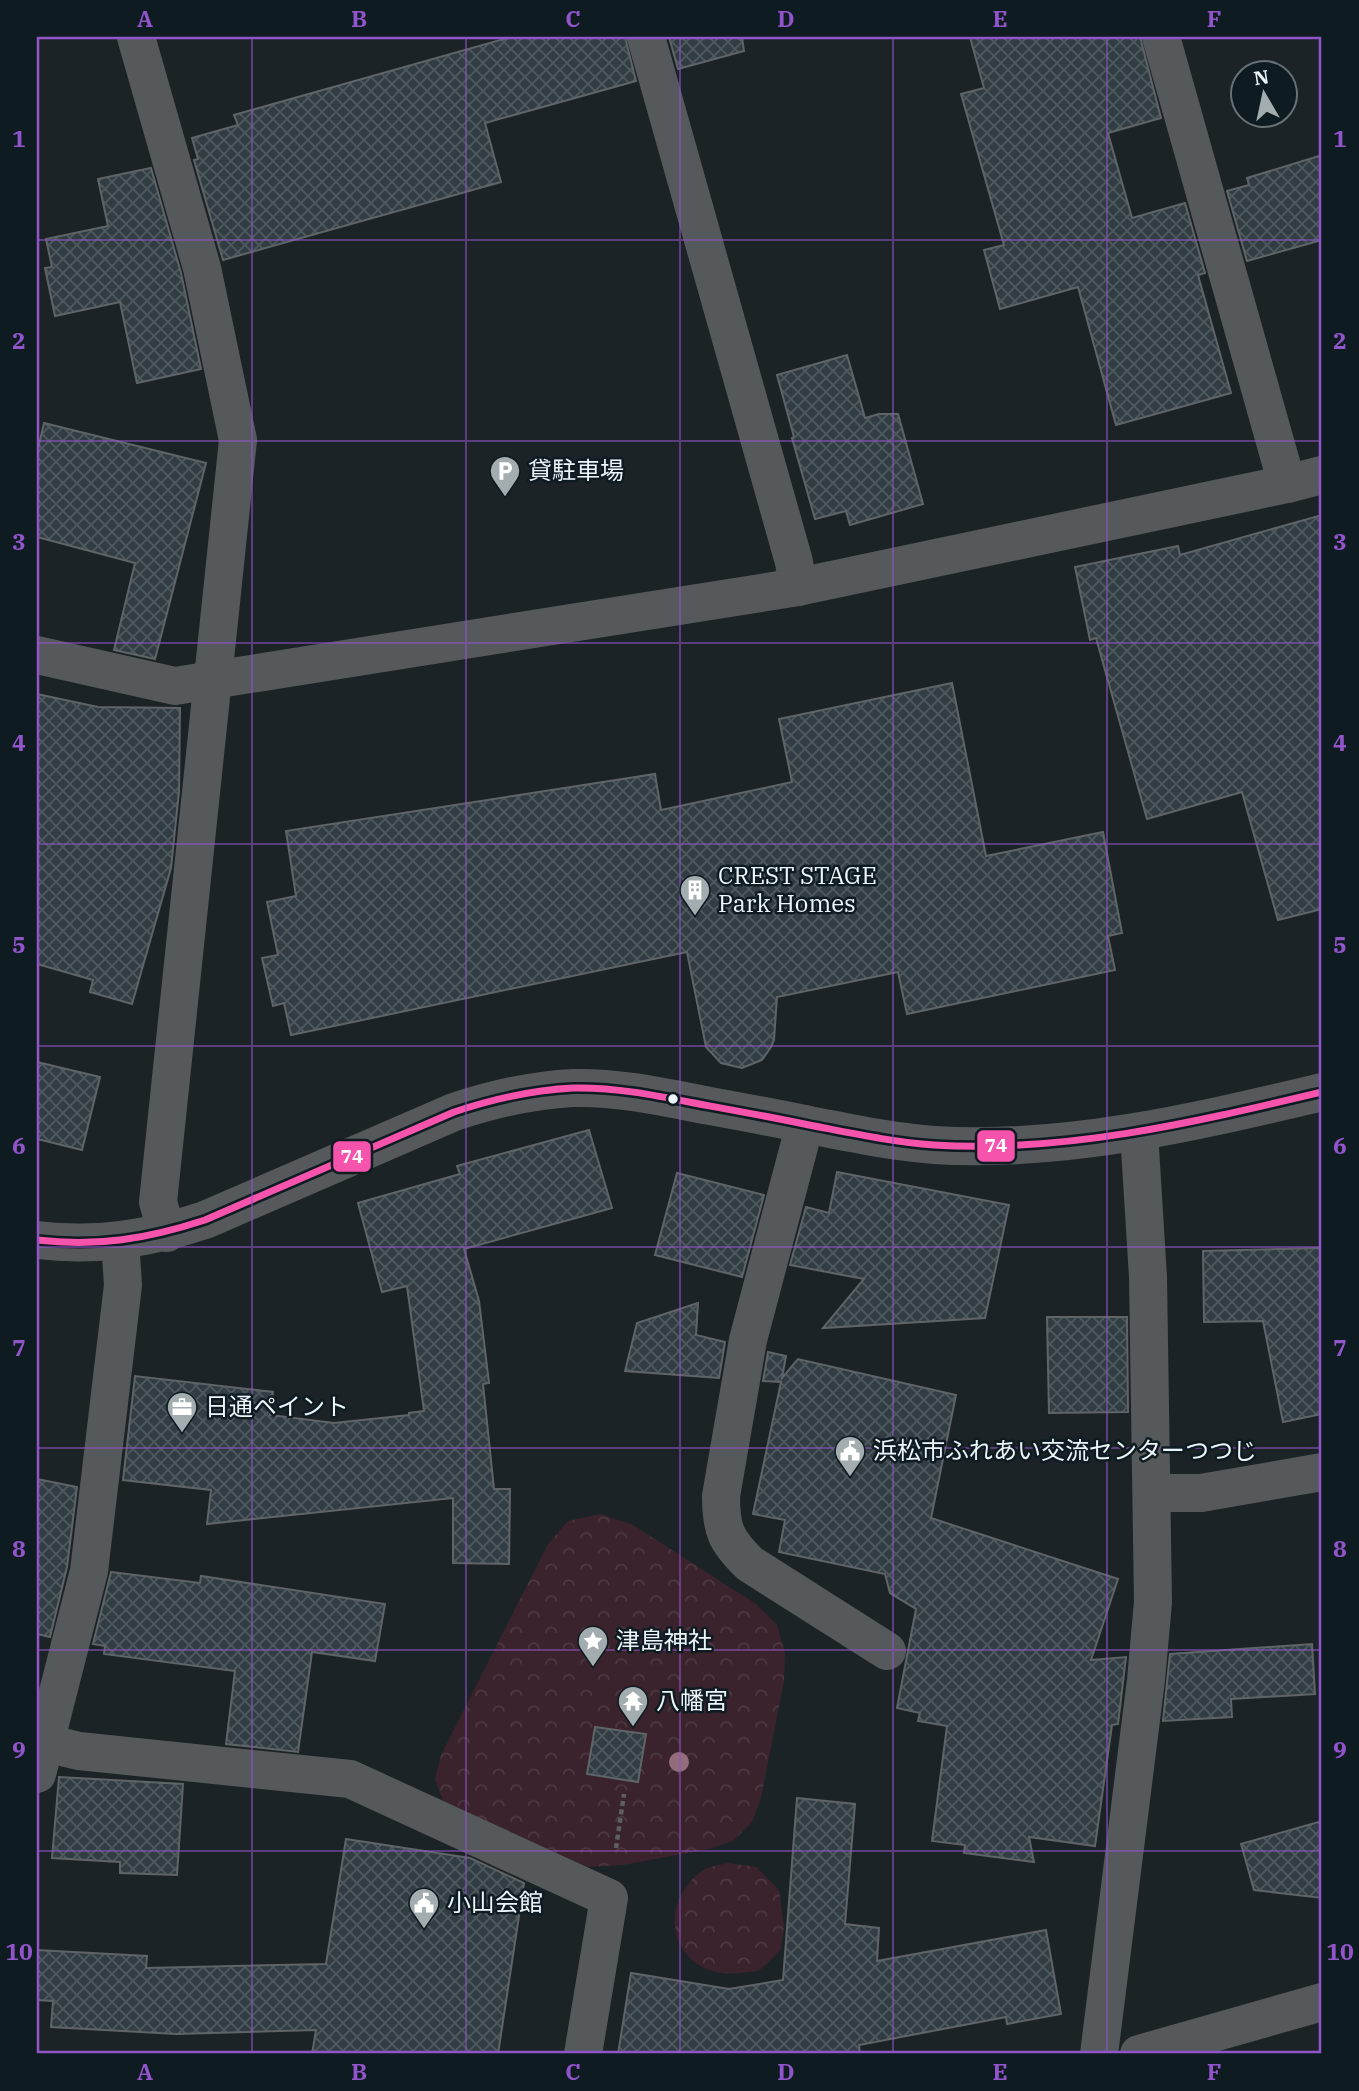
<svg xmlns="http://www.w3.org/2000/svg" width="1359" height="2091" font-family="'IBM Plex Serif','Noto Sans JP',serif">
	<defs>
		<pattern id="forest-crowns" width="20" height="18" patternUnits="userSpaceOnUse" patternTransform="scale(1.75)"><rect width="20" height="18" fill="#3a232c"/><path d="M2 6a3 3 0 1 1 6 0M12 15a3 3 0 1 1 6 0" fill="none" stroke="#4d3941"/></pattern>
		<pattern id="building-cross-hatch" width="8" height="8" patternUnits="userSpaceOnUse" patternTransform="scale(1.75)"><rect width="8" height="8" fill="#313d43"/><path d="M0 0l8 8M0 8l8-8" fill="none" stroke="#4f5a5f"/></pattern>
	</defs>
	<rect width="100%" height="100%" fill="#1c2326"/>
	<g fill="url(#forest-crowns)">
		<path d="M 600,1514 L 633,1525 L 756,1604 L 777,1625 L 785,1653 L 784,1681 L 761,1798 L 752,1822 L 733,1841 L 709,1849 L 623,1865 L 587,1867 L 443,1801 L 435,1779 L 441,1755 L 548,1544 L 568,1521 Z"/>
		<path d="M 728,1863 L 756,1867 L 779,1890 L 784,1926 L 781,1949 C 774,1956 765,1967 757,1971 C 753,1972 746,1972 741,1973 C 676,1981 651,1909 702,1871 C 709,1866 720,1865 728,1863 Z"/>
	</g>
	<g fill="url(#building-cross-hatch)" stroke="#5f6467" stroke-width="2">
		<path d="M 511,37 L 625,37 L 636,81 L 485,123 L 501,182 L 223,260 L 194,160 L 198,159 L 192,138 L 238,125 L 234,115 Z"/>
		<path d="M 669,37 L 742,37 L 744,51 L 678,69 Z"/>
		<path d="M 970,37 L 1140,37 L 1161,118 L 1108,133 L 1132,218 L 1185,203 L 1205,273 L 1198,275 L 1231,393 L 1116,425 L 1078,287 L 1000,309 L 984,250 L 1004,245 L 961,94 L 984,88 Z"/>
		<path d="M 1322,155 L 1322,240 L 1247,261 L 1227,191 L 1249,185 L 1247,178 Z"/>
		<path d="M 151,168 L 181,273 L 201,369 L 137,383 L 120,302 L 55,316 L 45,268 L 52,267 L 46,239 L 108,226 L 98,179 Z"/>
		<path d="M 847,355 L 865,418 L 879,414 L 898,414 L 923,504 L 850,525 L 846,511 L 815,519 L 792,438 L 794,437 L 777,375 Z"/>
		<path d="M 44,423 L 206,463 L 155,659 L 114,650 L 135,563 L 37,537 L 37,453 Z"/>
		<path d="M 1322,515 L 1322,909 L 1278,920 L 1242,792 L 1147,819 L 1096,638 L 1090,640 L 1075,567 L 1178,546 L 1180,555 Z"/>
		<path d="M 952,683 L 986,856 L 1103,832 L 1122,933 L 1108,936 L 1115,970 L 907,1014 L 898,972 L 777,997 L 774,1040 L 771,1047 L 762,1060 L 742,1068 L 721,1063 L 706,1047 L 687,952 L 291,1035 L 284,1003 L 273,1006 L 262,958 L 278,955 L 267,902 L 296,896 L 286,831 L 655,774 L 661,810 L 792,782 L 779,719 Z"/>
		<path d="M 37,694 L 98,707 L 180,708 L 179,791 L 171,868 L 132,1004 L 90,992 L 93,980 L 37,964 Z"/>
		<path d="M 37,1062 L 100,1077 L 82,1150 L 37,1139 Z"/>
		<path d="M 589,1130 L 612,1208 L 464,1249 L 479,1301 L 489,1383 L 483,1384 L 494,1489 L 510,1489 L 509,1564 L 453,1563 L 453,1498 L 207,1524 L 211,1490 L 123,1480 L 135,1376 L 273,1392 L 270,1415 L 334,1423 L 409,1415 L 409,1413 L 424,1411 L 407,1286 L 382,1292 L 358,1203 L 460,1174 L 457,1166 Z"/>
		<path d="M 837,1172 L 1009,1205 L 985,1318 L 823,1328 L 864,1279 L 790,1265 L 806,1207 L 829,1213 Z"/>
		<path d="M 677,1173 L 764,1195 L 742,1277 L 655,1255 Z"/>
		<path d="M 1322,1248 L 1322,1414 L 1283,1422 L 1263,1321 L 1204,1322 L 1203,1251 Z"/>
		<path d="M 698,1303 L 696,1335 L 725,1342 L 719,1378 L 625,1371 L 637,1323 Z"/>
		<path d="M 1047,1317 L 1127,1317 L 1128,1412 L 1049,1413 Z"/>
		<path d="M 768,1352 L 786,1356 L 782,1378 L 798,1359 L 956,1395 L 931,1518 L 1118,1579 L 1091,1660 L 1126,1657 L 1118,1724 L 1112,1725 L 1095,1846 L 1029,1837 L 1034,1862 L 964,1853 L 965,1845 L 932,1841 L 947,1726 L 918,1721 L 920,1713 L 897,1708 L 916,1609 L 890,1593 L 885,1574 L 779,1552 L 785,1520 L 753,1514 L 781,1382 L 763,1381 Z"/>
		<path d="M 37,1479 L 77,1487 L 67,1567 L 50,1637 L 37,1634 Z"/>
		<path d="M 111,1572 L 200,1583 L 201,1576 L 385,1604 L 375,1661 L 312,1652 L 298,1752 L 226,1744 L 235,1671 L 104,1654 L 105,1646 L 93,1644 Z"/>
		<path d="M 1312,1644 L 1315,1694 L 1231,1699 L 1232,1717 L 1163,1721 L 1170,1654 Z"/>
		<path d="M 595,1727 L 646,1734 L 638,1782 L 587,1774 Z"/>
		<path d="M 59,1777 L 183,1784 L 177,1875 L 120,1873 L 120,1862 L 52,1858 Z"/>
		<path d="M 797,1798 L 855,1804 L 845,1924 L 879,1928 L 877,1961 L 1046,1930 L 1061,2014 L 1007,2024 L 1006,2017 L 859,2045 L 860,2054 L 618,2054 L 631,1973 L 729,1989 L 783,1980 Z"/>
		<path d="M 1322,1821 L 1322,1898 L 1254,1890 L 1241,1844 Z"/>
		<path d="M 346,1839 L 470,1858 L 524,1883 L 498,2054 L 312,2054 L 316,2030 L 176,2034 L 51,2027 L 53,2001 L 37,2000 L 37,1950 L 147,1956 L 146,1968 L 326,1964 Z"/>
	</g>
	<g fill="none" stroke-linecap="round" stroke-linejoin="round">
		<path stroke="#5c5f62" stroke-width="4.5" stroke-dasharray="5 3.5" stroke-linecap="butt" d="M 616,1848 L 624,1794"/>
		<g stroke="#55595b" stroke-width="38">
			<path d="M 136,37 L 202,268 L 238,440 L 158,1202 L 167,1233"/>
			<path d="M 646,37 L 794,562 L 798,587"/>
			<path d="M 1161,37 L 1287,484"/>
			<path d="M 37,655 L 175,686 L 798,587 L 1287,484 L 1322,475"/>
			<path d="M 805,1124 L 748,1340 L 721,1496 C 721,1530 726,1541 750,1564 L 887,1651"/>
			<path d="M 37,1240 C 97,1247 147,1239 205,1220 L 454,1112 C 493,1099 532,1090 573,1088 C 614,1087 654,1095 694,1103 C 732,1110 771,1117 809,1125 C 851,1133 892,1142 934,1145 C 1067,1153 1195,1122 1322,1092"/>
			<path d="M 1153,1493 L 1201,1493 L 1322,1472"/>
			<path d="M 45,1743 L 79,1751 L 350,1779 L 609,1898 L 583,2054"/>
			<path d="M 37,1774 L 89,1571 L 123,1285 L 120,1241"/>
			<path d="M 1099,2054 L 1146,1680 L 1153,1602 L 1148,1277 L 1139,1132"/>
			<path d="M 1139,2054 L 1322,2002"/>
		</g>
		<g stroke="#0e1b21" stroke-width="12">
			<path id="bus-1" d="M 37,1240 C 97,1247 147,1239 205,1220 L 454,1112 C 493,1099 532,1090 573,1088 C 614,1087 654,1095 694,1103 C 732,1110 771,1117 809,1125 C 851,1133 892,1142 934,1145 C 1067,1153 1195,1122 1322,1092"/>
		</g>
		<use href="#bus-1" stroke="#f653ac" stroke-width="7"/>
	</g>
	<circle fill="#936d7c" cx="679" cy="1762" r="10"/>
	<path fill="none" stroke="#9254cb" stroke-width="2" stroke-opacity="0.55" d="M 252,37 L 252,2054M 466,37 L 466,2054M 680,37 L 680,2054M 893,37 L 893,2054M 1107,37 L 1107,2054M 37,240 L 1322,240M 37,441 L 1322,441M 37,643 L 1322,643M 37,844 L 1322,844M 37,1046 L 1322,1046M 37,1247 L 1322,1247M 37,1448 L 1322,1448M 37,1650 L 1322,1650M 37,1851 L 1322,1851"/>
	<defs>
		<g id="parking-pin" transform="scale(1.575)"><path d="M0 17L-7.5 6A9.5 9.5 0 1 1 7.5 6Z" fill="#a3acaf" stroke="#0e1b21"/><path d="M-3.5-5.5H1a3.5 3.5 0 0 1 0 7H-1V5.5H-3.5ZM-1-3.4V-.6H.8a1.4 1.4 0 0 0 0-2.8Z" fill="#fff"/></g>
		<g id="building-pin" transform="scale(1.575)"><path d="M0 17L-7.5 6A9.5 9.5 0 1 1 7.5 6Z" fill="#a3acaf" stroke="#0e1b21"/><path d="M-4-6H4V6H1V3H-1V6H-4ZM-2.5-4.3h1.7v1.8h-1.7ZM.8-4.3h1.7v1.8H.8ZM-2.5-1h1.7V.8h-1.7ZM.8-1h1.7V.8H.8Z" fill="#fff"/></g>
		<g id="office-pin" transform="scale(1.575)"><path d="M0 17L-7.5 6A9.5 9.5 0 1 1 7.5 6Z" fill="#a3acaf" stroke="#0e1b21"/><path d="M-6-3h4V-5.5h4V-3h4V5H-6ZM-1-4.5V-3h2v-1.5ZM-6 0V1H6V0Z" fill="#fff"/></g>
		<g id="civic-pin" transform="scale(1.575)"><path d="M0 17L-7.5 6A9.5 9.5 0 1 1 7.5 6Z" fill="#a3acaf" stroke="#0e1b21"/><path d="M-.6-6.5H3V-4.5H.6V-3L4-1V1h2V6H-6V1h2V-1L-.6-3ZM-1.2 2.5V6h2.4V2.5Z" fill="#fff"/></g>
		<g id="sight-pin" transform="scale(1.575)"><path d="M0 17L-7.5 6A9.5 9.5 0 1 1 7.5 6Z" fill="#a3acaf" stroke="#0e1b21"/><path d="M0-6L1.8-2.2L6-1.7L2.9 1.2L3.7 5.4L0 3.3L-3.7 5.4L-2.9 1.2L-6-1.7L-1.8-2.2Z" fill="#fff"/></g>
		<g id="temple-pin" transform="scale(1.575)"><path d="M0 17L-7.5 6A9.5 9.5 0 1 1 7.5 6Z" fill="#a3acaf" stroke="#0e1b21"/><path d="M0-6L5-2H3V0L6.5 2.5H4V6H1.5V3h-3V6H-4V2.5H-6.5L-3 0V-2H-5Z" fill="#fff"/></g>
	</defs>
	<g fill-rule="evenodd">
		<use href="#parking-pin" x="505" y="471"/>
		<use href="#building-pin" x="695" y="890"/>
		<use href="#office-pin" x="182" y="1407"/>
		<use href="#civic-pin" x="850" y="1451"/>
		<use href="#sight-pin" x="593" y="1641"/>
		<use href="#temple-pin" x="633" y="1701"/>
		<use href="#civic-pin" x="424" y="1903"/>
	</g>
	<circle fill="#ecf5f9" stroke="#0e1b21" stroke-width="2.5" cx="673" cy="1099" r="6"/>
	<g text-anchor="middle" stroke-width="5" stroke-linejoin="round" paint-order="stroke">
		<g font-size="24" fill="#ecf5f9" stroke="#0e1b21" text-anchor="start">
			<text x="528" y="479">貸駐車場</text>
			<text x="718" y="884">CREST STAGE<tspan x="718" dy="28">Park Homes</tspan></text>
			<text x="205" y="1415">日通ペイント</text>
			<text x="873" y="1459">浜松市ふれあい交流センターつつじ</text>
			<text x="616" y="1649">津島神社</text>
			<text x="656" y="1709">八幡宮</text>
			<text x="447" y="1911">小山会館</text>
		</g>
	</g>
	<g stroke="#0e1b21" stroke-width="2.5">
		<rect x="976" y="1129" width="40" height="34" rx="7" fill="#f653ac"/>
		<rect x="332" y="1140" width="40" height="33" rx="7" fill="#f653ac"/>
	</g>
	<g font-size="19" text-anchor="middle" font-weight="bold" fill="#fff">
		<text x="996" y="1152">74</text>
		<text x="352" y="1163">74</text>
	</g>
	<rect width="1359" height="2091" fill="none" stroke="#0e1b21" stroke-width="77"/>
	<g transform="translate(1264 94) rotate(351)"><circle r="33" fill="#0e1b21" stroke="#677277" stroke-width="2"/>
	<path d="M0-5L12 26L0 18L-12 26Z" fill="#a3acaf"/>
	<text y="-10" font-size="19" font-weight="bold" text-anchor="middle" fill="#ecf5f9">N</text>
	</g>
	<rect x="38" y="38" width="1282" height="2014" fill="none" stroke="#9254cb" stroke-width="2.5"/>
	<g font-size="23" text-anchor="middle" font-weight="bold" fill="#9254cb">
		<text x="145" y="27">A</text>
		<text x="359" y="27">B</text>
		<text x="573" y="27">C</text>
		<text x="786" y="27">D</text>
		<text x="1000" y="27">E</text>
		<text x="1214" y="27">F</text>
		<text x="19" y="147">1</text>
		<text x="1340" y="147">1</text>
		<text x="19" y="349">2</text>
		<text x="1340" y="349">2</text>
		<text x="19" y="550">3</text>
		<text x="1340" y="550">3</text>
		<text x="19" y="751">4</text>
		<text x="1340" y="751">4</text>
		<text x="19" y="953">5</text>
		<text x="1340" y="953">5</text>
		<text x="19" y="1154">6</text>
		<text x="1340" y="1154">6</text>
		<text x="19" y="1356">7</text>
		<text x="1340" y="1356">7</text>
		<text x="19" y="1557">8</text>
		<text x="1340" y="1557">8</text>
		<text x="19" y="1758">9</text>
		<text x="1340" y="1758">9</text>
		<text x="19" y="1960">10</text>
		<text x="1340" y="1960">10</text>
		<text x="145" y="2080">A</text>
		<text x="359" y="2080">B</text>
		<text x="573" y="2080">C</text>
		<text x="786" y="2080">D</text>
		<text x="1000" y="2080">E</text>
		<text x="1214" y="2080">F</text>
	</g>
</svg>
